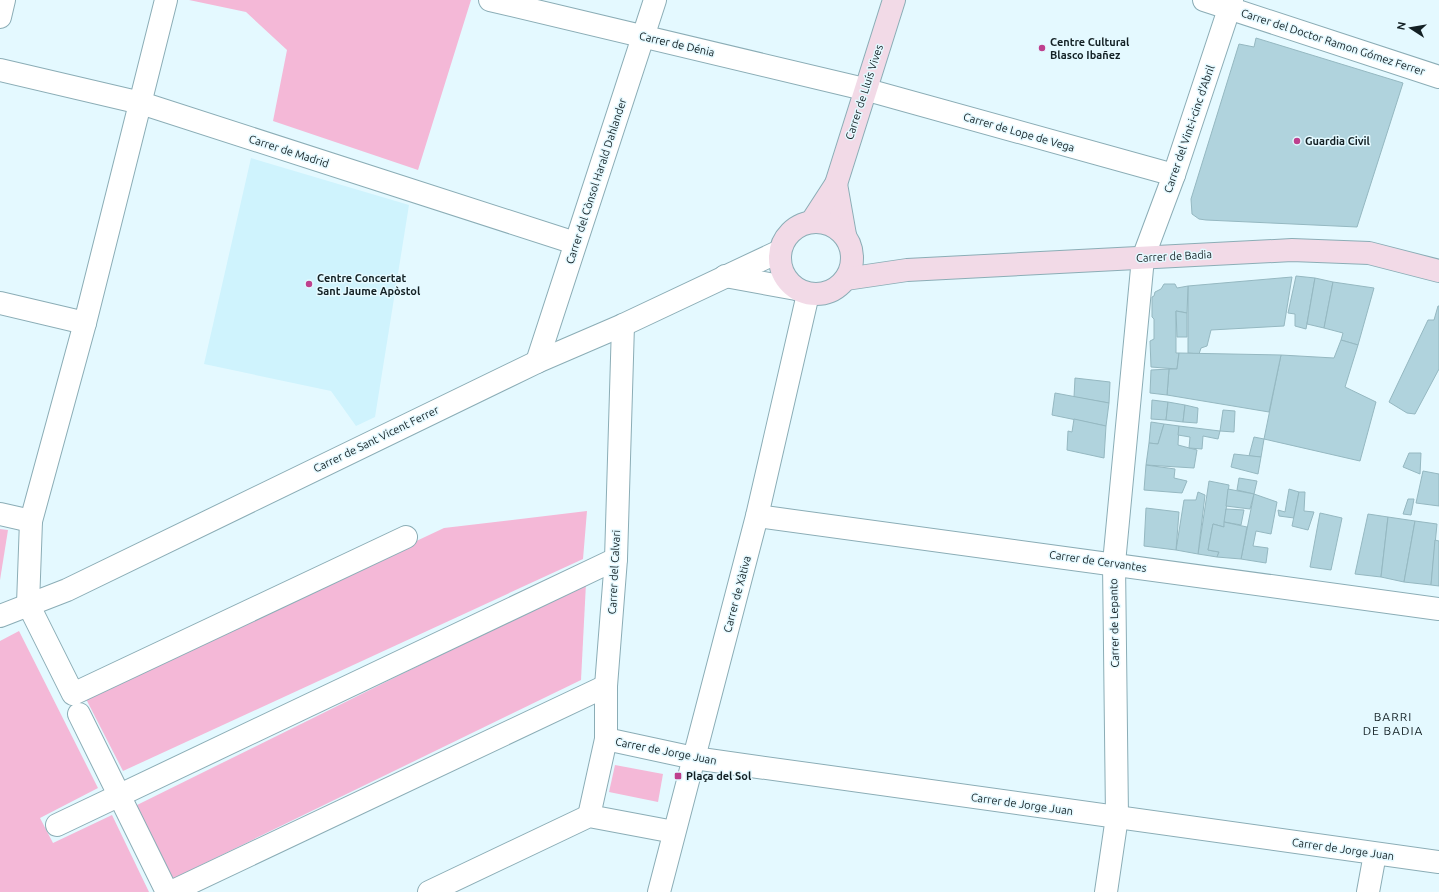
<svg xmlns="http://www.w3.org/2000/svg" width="1439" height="892" font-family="Ubuntu,sans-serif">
	<rect width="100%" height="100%" fill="#e4f9ff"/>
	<path fill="#cff3fd" d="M 251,158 L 409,205 L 375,417 L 356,426 L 331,391 L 204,364 Z"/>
	<g fill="#f4b8d7">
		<path d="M 189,0 L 471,0 L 418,170 L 273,121 L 287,50 L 246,12 Z"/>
		<path d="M 587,511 L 583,559 L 123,771 L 85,697 L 444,528 Z"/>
		<path d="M 0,529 L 8,530 L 0,580 Z"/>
		<path d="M 586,583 L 581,680 L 170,880 L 135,806 Z"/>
		<path d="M 19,631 L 98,788 L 40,818 L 53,843 L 112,815 L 149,892 L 0,892 L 0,641 Z"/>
		<path d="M 615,765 L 663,774 L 658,802 L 609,792 Z"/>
	</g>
	<g fill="#b0d3dd" stroke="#95b8c1">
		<path d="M 1256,38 L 1403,83 L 1357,227 L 1206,220 L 1199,219 L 1192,214 L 1191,199 L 1239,44 L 1254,47 Z"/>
		<path d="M 1296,276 L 1315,278 L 1306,329 L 1295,326 L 1295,314 L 1288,313 Z"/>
		<path d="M 1292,277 L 1284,326 L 1211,330 L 1207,346 L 1201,348 L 1199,354 L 1188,353 L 1188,286 Z"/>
		<path d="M 1315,278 L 1333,282 L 1324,328 L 1307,324 Z"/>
		<path d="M 1333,282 L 1374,288 L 1358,345 L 1341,340 L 1343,333 L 1324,328 Z"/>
		<path d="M 1164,284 L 1175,284 L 1177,288 L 1188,286 L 1187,313 L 1176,311 L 1176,353 L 1179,353 L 1177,369 L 1151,367 L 1150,341 L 1154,339 L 1154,319 L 1152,317 L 1152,297 L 1154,296 L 1155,292 L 1161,289 Z"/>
		<path d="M 1438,306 L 1439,306 L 1439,369 L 1415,414 L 1407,413 L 1389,402 L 1428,320 L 1434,320 Z"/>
		<path d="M 1176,311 L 1187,313 L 1187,337 L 1177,337 Z"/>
		<path d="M 1341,340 L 1358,345 L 1345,387 L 1376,402 L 1360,461 L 1264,439 L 1281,355 L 1334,358 Z"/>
		<path d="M 1179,353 L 1281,355 L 1269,412 L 1167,395 L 1169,369 L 1177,369 Z"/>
		<path d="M 1169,369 L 1167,395 L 1150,393 L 1151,370 Z"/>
		<path d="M 1075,378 L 1110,382 L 1109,403 L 1074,397 Z"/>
		<path d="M 1055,393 L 1109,403 L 1106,426 L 1052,415 Z"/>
		<path d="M 1152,400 L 1168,402 L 1166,420 L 1151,419 Z"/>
		<path d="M 1168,402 L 1185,405 L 1183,422 L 1166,420 Z"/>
		<path d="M 1185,405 L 1198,408 L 1197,423 L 1183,422 Z"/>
		<path d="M 1223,410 L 1235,411 L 1234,432 L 1220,431 Z"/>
		<path d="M 1074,419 L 1106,426 L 1104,458 L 1067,450 L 1068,431 L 1072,432 Z"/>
		<path d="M 1151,422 L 1164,424 L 1158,444 L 1149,443 Z"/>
		<path d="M 1164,424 L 1179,426 L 1178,445 L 1197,450 L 1194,468 L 1146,465 L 1149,443 L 1158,444 Z"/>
		<path d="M 1179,426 L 1220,431 L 1218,439 L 1203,436 L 1202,449 L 1189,448 L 1190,437 L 1178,435 Z"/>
		<path d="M 1254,437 L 1264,439 L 1261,457 L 1249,456 Z"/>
		<path d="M 1409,453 L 1421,453 L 1420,474 L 1403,467 Z"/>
		<path d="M 1234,454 L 1261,457 L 1258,474 L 1231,467 Z"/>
		<path d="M 1146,465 L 1175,469 L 1174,478 L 1187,481 L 1182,493 L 1144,490 Z"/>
		<path d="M 1423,471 L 1439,474 L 1439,506 L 1416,503 Z"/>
		<path d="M 1239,478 L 1257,481 L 1254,494 L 1237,490 Z"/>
		<path d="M 1209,481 L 1229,485 L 1224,527 L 1213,524 L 1208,550 L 1219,552 L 1217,557 L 1198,554 Z"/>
		<path d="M 1228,489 L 1254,494 L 1250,509 L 1226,506 Z"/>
		<path d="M 1289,489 L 1299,492 L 1294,518 L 1279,516 L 1278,510 L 1285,512 Z"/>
		<path d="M 1198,492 L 1205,495 L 1198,554 L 1176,550 L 1184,500 L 1196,500 Z"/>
		<path d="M 1299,492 L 1305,492 L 1304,511 L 1314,512 L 1308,530 L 1292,526 Z"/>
		<path d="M 1254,494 L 1277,502 L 1271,534 L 1256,531 L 1253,546 L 1268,548 L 1266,563 L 1241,559 Z"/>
		<path d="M 1408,499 L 1414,499 L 1411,515 L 1403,514 Z"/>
		<path d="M 1146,508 L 1179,512 L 1176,550 L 1144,546 Z"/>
		<path d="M 1226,509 L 1244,510 L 1241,525 L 1224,522 Z"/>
		<path d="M 1320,513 L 1342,518 L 1331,570 L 1310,567 Z"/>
		<path d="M 1368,514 L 1388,517 L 1381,577 L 1355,574 Z"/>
		<path d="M 1388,517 L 1415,521 L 1404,582 L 1381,577 Z"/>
		<path d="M 1415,521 L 1437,524 L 1431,585 L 1404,582 Z"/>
		<path d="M 1224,522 L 1247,527 L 1241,559 L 1217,557 L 1219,552 L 1208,550 L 1213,524 L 1224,527 Z"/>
		<path d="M 1435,540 L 1439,541 L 1439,586 L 1431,585 Z"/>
	</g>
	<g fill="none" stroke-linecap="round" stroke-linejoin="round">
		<g stroke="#8badb6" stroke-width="24">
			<g id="street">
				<path d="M 166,0 L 85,323 L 31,521 L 28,604 L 73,694 L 406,537"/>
				<path d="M 490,0 L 864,89 L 1174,175"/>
				<path d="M 1204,0 L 1439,77"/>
				<path d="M 0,17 L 4,0"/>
				<path d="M 0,70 L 141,103 L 575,243"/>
				<path d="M 725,276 L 796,289"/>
				<path d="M 0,303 L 85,323"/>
				<path d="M 537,362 L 655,0"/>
				<path d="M 0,514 L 31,521"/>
				<path d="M 757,516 L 1439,609"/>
				<path d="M 0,616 L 67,590 L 537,362 L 623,325 L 780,251"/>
				<path d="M 79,714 L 167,892"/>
				<path d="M 606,739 L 694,758 L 1439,862"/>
				<path d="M 589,816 L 606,739 L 606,686 L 616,559 L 623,325"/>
				<path d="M 57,825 L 616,559"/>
				<path d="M 171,892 L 606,686"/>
				<path d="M 429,892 L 589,816 L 674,832"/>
				<path d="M 659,892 L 757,516 L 808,294"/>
				<path d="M 1106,892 L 1117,817 L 1114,563 L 1143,258 L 1174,175 L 1232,0"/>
				<path d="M 1368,892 L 1375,854"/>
			</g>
		</g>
		<g stroke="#8badb6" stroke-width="24">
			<g id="secondary">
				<path d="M 836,184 L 845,235"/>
				<path d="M 812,221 L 836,184 L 894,0"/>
				<circle cx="816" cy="258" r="36"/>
				<path d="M 846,279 L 907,270 L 1292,250 L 1369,253 L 1439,271"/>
			</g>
		</g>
		<use href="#street" stroke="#fff" stroke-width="22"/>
		<use href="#secondary" stroke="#f2dae7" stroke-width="22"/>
	</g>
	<g fill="#be408e" stroke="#e4f9ff" stroke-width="1.5">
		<circle cx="1042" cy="48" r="4"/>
		<circle cx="1297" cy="141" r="4"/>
		<circle cx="309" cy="284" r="4"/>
		<rect x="674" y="772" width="8" height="8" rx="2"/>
	</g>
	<g text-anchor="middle" stroke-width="3" stroke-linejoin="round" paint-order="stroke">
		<g font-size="11" font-weight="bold" fill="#132024" stroke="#e4f9ff" text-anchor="start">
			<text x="1050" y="46">Centre Cultural<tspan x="1050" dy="13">Blasco Ibañez</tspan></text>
			<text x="1305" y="145">Guardia Civil</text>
			<text x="317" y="282">Centre Concertat<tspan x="317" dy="13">Sant Jaume Apòstol</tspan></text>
			<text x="686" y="780">Plaça del Sol</text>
		</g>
		<g font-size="11" fill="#132024" stroke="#e4f9ff">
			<text transform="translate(1333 42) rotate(18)" y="4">Carrer del Doctor Ramon Gómez Ferrer</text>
			<text transform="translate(677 44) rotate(13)" y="4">Carrer de Dénia</text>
			<text transform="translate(864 92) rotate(-72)" y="4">Carrer de Lluís Vives</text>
			<text transform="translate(1189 129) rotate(-71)" y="4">Carrer del Vint-i-cinc d'Abril</text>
			<text transform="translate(1019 132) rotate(16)" y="4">Carrer de Lope de Vega</text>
			<text transform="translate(289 151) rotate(18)" y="4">Carrer de Madrid</text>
			<text transform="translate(596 181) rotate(-72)" y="4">Carrer del Cònsol Harald Dahlander</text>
			<text transform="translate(1174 256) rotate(-3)" y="4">Carrer de Badia</text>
			<text transform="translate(376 439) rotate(-26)" y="4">Carrer de Sant Vicent Ferrer</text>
			<text transform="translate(1098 561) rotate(8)" y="4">Carrer de Cervantes</text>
			<text transform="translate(614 572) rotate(-87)" y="4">Carrer del Calvari</text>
			<text transform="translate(737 594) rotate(-75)" y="4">Carrer de Xàtiva</text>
			<text transform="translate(1114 623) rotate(-91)" y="4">Carrer de Lepanto</text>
			<text transform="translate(666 751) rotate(11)" y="4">Carrer de Jorge Juan</text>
			<text transform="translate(1022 804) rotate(8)" y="4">Carrer de Jorge Juan</text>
			<text transform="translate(1343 849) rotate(8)" y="4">Carrer de Jorge Juan</text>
		</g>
		<g font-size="12" letter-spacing="1" fill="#132024" stroke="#e4f9ff">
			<text x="1393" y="721">BARRI<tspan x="1393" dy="14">DE BADIA</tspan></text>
		</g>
	</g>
	<g transform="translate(1411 28) rotate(282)" stroke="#e4f9ff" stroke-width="3" paint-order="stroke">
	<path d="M0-3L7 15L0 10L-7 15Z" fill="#132024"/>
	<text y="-6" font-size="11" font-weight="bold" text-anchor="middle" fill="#132024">N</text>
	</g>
</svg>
